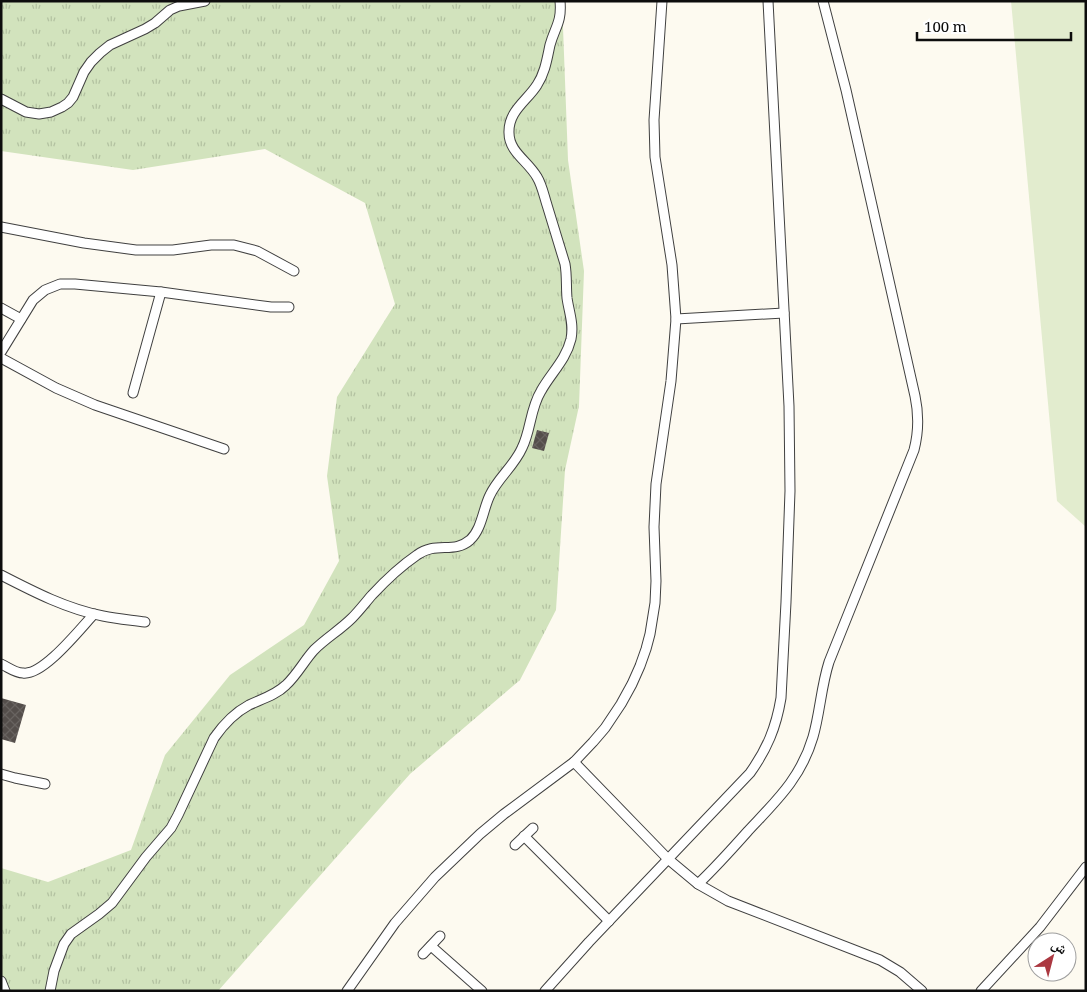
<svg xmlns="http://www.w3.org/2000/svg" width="1087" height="992" font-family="Georgia,'Noto Naskh Arabic',serif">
	<defs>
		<pattern id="grass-tufts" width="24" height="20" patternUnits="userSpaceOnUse" patternTransform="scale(1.25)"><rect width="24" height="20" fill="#d2e3bd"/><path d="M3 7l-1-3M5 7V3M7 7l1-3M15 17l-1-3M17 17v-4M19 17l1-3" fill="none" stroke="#b3c2a1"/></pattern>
		<pattern id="building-cross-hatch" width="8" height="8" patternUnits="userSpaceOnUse" patternTransform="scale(1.25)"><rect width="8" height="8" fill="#544e4b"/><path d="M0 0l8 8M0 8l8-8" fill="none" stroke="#686360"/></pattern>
	</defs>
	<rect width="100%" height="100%" fill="#fdfaf0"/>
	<path fill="url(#grass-tufts)" d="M 1,1 L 562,1 L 568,160 L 584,271 L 579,406 L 565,470 L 556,610 L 520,680 L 410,774 L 218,991 L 1,991 L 1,868 L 48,882 L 131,850 L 165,755 L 230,675 L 304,625 L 339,561 L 327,476 L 337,397 L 395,304 L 365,203 L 265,149 L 133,170 L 1,151 Z"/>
	<path fill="#e2ecce" d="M 1011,1 L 1086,1 L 1086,527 L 1057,501 Z"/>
	<g fill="url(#building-cross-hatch)">
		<path d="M 537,430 L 549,433 L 544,451 L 532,448 Z"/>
		<path d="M 1,698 L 26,705 L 15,743 L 1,739 Z"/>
	</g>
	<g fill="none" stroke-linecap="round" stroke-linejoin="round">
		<g stroke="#404040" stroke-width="11">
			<g id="minor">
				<path d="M 1,99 L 26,112 L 39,114 L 51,112 L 62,107 L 68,103 L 73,97 L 84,72 L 91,62 L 100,53 L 110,45 L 145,29 L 155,23 L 170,10 L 179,6 L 205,1"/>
				<path d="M 1,227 L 84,243 L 136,250 L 173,250 L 211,245 L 234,245 L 257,251 L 294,271"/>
				<path d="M 1,308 L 21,319"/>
				<path d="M 676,319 L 784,313"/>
				<path d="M 1,352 L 33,300 L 45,290 L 60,284 L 75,284 L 161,292 L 271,307 L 289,307"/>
				<path d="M 1,358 L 56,388 L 95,405 L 224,449"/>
				<path d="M 133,393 L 161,292"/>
				<path d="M 1,575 C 34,592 67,609 103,616 C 117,619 131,620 145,622"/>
				<path d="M 1,664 C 8,667 15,673 23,673 C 43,676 80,629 94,614"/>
				<path d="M 574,762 L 668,859 L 698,884 L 728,901 L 880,960 L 900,972 L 922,991"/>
				<path d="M 1,774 L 15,778 L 45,784"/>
				<path d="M 524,836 L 609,921"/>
				<path d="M 515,845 L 533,828"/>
				<path d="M 698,884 C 716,867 732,849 748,831 C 776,801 801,778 813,737 C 820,713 821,687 829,662 L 914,450 C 919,431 919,415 915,396 L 846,90 L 823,1"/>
				<path d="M 431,946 L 482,991"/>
				<path d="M 423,954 L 440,936"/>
				<path d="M 1,981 L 5,991"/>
				<path d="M 50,991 L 54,971 L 64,944 L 71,934 L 99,914 L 112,903 L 146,857 L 171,828 L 178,815 L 214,738 C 223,725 234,713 249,705 C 262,699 276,695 286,685 C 297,675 304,661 314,650 C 326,638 340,630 352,618 C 359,611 365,603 372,595 C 385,581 401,566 417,555 C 436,541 454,554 470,540 C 482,529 483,509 490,495 C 498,478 514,466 522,448 C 531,430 530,409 541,391 C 551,373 566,360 571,339 C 574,324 569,312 567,298 C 566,286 567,275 565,264 C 559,244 553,225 547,205 C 544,196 542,185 537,177 C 528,161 509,152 509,133 C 508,111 527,101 537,85 C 545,73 547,59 550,45 C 555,27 562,22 560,1"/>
				<path d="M 347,991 L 395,923 L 435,877 L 480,834 L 504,814 L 574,762 L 593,742 L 605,728 L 621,704 L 632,684 L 640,666 L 646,649 L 650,634 L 655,603 L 656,581 L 654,527 L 656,484 L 671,381 L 676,319 L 672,265 L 655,157 L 654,120 L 662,1"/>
				<path d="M 545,991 L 589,942 L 750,773 C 767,749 776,728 781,698 L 786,602 L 790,491 L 789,406 L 768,1"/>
				<path d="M 981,991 L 1040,927 L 1086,867"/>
			</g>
		</g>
		<use href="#minor" stroke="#fff" stroke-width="9"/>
	</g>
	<rect width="1087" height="992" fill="none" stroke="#0d0d0d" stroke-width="5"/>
	<g transform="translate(1052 957) rotate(36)"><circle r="24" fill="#ffffff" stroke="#9e9e9e"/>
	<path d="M0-4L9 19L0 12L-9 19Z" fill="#ab3841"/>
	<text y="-8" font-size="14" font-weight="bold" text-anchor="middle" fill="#0d0d0d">ش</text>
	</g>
	<path d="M917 32v8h154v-8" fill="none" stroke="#0d0d0d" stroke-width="2.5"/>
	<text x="924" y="32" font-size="15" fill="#0d0d0d" stroke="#ffffff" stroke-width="4" paint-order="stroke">100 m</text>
</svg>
